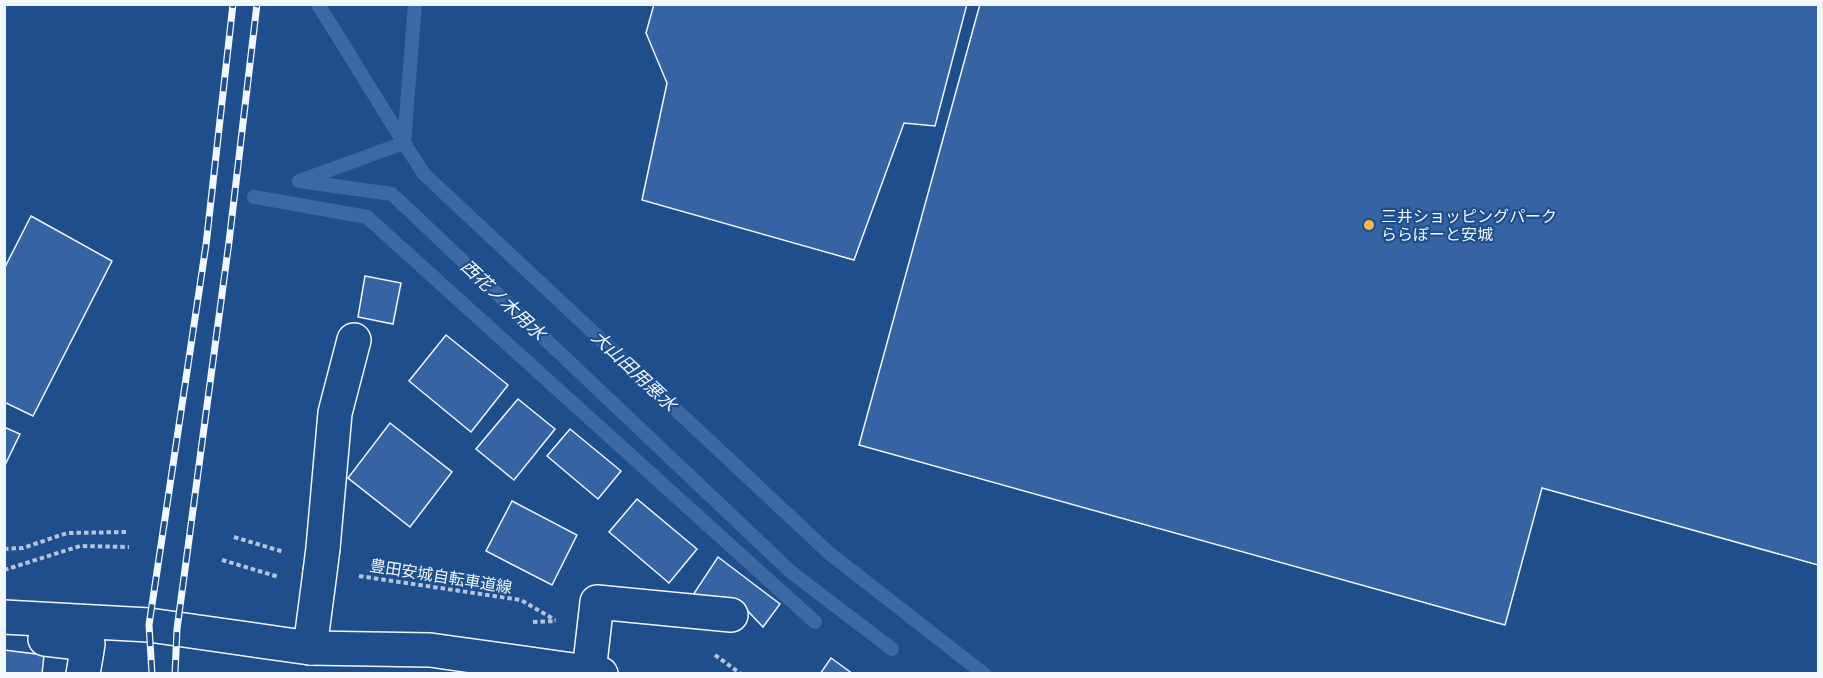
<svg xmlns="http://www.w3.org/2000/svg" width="1823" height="678" font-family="Rubik,'Noto Sans JP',sans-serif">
	<rect width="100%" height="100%" fill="#1f4e8c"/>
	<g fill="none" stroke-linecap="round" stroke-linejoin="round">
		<g stroke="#3b69a3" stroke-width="14">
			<path d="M 318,4 L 404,143 L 299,181 L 392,194 L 791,572 L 892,649"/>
			<path d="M 415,4 L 404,143 L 424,174 L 829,553 L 984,674"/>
			<path d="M 254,197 L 367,217 L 815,622"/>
		</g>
	</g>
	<g fill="#3563a3" stroke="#f2f6ff" stroke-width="1.5">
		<path d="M 654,4 L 967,4 L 935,126 L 904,123 L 854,260 L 642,200 L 667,83 L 646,33 Z"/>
		<path d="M 980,4 L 1818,4 L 1818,565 L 1542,488 L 1505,625 L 859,445 Z"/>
		<path d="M 31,216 L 112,261 L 33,416 L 4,402 L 4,269 Z"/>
		<path d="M 365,276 L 401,283 L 393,324 L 358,317 Z"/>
		<path d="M 446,335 L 508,385 L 471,432 L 409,381 Z"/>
		<path d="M 518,399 L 555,429 L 514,480 L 476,449 Z"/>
		<path d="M 390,423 L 452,472 L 410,527 L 348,478 Z"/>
		<path d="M 4,427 L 20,434 L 4,467 Z"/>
		<path d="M 570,429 L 621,471 L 598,499 L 547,456 Z"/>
		<path d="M 637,499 L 697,549 L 669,583 L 609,532 Z"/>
		<path d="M 512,501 L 577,535 L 552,585 L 486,551 Z"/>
		<path d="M 718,557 L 780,604 L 763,627 L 743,606 L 689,601 Z"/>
		<path d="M 4,650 L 44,655 L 42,674 L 4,674 Z"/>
		<path d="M 831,658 L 853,674 L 820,674 Z"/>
	</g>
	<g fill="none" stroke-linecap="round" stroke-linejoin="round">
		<g stroke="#f2f6ff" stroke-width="36">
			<g id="minor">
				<path d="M 323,548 L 335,413 L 354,340"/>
				<path d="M 4,617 L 149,625 L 310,648 L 430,650 L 601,674"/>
				<path d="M 45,639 L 88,644 L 83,674"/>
				<path d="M 310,648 L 320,572"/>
				<path d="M 589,672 L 597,602 L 731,615"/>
			</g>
		</g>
		<g stroke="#b3c4dc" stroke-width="4" stroke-dasharray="4.5 3" stroke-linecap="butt">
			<path d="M 234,537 L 284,552"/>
			<path d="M 4,549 L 23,548 L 67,533 L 127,532"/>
			<path d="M 222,560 L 279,577"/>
			<path d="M 4,570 L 80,546 L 129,547"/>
			<path d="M 359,576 L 521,600 L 555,620"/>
			<path d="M 533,622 L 556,621"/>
			<path d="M 715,655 L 741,674"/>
		</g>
		<use href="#minor" stroke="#1f4e8c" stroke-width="33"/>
		<g stroke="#f2f6ff" stroke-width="7">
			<g id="rail">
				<path d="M 152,674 L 149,625 L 206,245 L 233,4"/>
				<path d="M 175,674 L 177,629 L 229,242 L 257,4"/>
			</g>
		</g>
		<use href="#rail" stroke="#1f4e8c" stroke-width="4.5" stroke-dasharray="14" stroke-linecap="butt"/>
		<g stroke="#f2f6ff" stroke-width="36" stroke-linecap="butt">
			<path id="minor-bridge" d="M 320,572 L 323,548"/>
		</g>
		<use href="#minor-bridge" stroke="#1f4e8c" stroke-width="33"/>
	</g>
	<circle fill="#ffb74d" stroke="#1f4e8c" stroke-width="2" cx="1369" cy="225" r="6"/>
	<g text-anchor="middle" stroke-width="4.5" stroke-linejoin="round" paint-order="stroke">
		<g font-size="16" fill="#f2f6ff" stroke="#1f4e8c" text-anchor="start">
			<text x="1381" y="222">三井ショッピングパーク<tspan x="1381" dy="18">ららぽーと安城</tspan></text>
		</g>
		<g font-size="16" fill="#f2f6ff" stroke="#1f4e8c">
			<text transform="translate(441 576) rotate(9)" y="6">豊田安城自転車道線</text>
		</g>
		<g font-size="18" font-style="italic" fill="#f2f6ff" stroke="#1f4e8c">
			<text transform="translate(503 300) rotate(43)" y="6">西花ノ木用水</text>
			<text transform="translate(634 371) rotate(43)" y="6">大山田用悪水</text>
		</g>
	</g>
	<rect width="1823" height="678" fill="none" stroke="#f2f6ff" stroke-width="12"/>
</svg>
